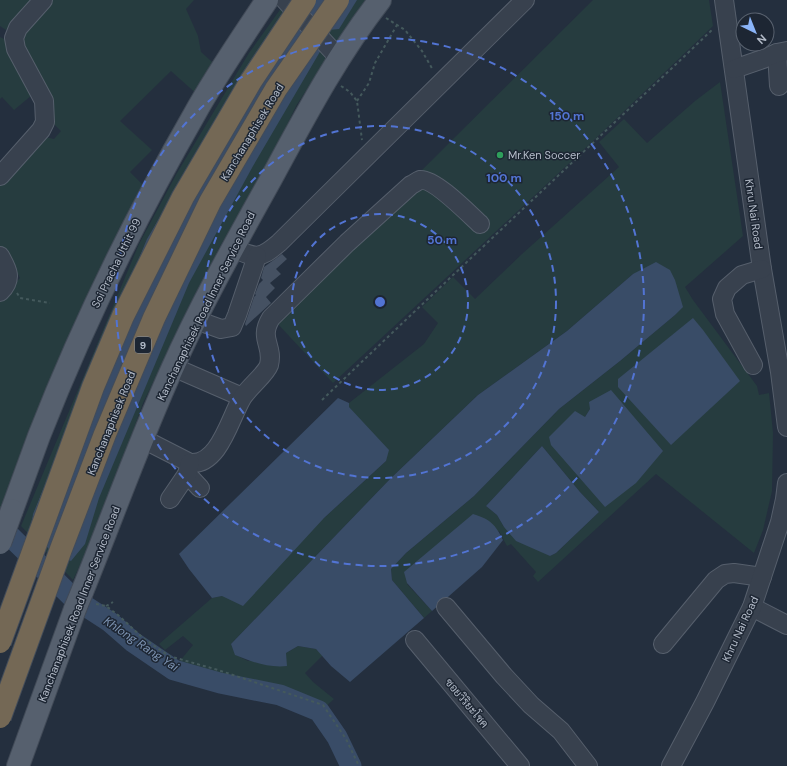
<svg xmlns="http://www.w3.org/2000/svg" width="787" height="766" font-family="'DM Sans',Sarabun,sans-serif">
	<rect width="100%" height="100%" fill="#242f3e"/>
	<g fill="#263c3f" fill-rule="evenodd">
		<path d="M 0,0 L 34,0 L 12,26 L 6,30 L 0,26 Z"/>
		<path d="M 52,0 L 194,0 L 186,9 L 198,36 L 201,52 L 220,69 L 199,96 L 171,71 L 120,121 L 152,150 L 130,172 L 144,186 L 4,514 L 0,508 L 0,298 L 20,278 L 13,265 L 0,250 L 0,186 L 41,136 L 54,139 L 61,131 L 48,118 L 21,39 L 33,19 Z"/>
		<path d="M 287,0 L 365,0 L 296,106 L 268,166 L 219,248 L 143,403 L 100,524 L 73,580 L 21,526 L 139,244 L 177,173 L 249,53 Z"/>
		<path d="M 593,0 L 709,0 L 713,26 L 592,142 L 333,383 L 275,321 L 413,179 Z"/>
		<path d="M 0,37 L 8,41 L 32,95 L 14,110 L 2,97 L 0,99 Z"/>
		<path d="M 720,82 L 743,236 L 685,287 L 693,300 L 757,386 L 759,395 L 769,393 L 773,433 L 772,491 L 763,530 L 754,553 L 656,474 L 538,582 L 533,576 L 536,572 L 511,544 L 507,546 L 499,531 L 407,584 L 432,611 L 424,618 L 392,580 L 391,569 L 406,553 L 474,496 L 559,409 L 620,361 L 675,315 L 682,307 L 633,274 L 567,331 L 478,395 L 390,479 L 231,644 L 236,655 L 248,661 L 286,653 L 298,646 L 316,649 L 323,655 L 305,673 L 313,682 L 334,699 L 322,710 L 296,699 L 210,674 L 179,662 L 193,645 L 183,636 L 165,650 L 159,644 L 212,598 L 222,596 L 324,518 L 386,461 L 349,407 L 349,403 L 424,344 L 438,323 L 422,307 L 453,277 L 475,299 L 522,254 L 619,167 L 599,142 L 624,119 L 647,143 L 695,101 ZM 590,409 L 606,507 L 585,417 ZM 542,446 L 580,492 L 599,512 L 556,553 L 550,556 L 504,527 L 497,515 L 486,506 Z"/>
	</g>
	<g fill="#394c67">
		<path d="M 297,0 L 357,0 L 339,29 L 329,30 L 312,18 Z"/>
		<path d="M 282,17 L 306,29 L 321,50 L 253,166 L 189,283 L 99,498 L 85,544 L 71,561 L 49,549 L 31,530 L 33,514 L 147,239 L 249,66 Z"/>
		<path d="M 656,262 L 670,270 L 675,280 L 683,307 L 675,315 L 620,361 L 559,409 L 474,496 L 406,553 L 391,569 L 392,580 L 424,618 L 350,682 L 331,666 L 316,649 L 298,646 L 286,653 L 287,666 C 269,668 252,662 235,655 L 231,644 L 390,479 L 478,395 L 567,331 L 633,274 Z"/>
		<path d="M 693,318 L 703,330 L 740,381 L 671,445 L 618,387 L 618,379 Z"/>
		<path d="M 611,390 L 663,451 L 636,483 L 605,507 L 551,445 L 549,437 L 575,411 L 585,417 L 590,409 L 589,402 Z"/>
		<path d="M 338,398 L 349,403 L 349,407 L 389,450 L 386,461 L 324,518 L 243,606 L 222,596 L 212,598 L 189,569 L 179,554 Z"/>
		<path d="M 542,446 L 580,492 L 599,512 L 556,553 L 550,556 L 516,541 L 504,527 L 497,515 L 486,506 Z"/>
		<path d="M 473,514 C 490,519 495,524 503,540 L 482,567 L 432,611 L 407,583 L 404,572 Z"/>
	</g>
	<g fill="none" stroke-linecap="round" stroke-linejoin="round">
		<path stroke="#394c67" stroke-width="21" d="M 0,526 L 73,598 L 110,622 L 133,642 L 174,670 L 220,683 L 280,695 L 319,711 L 337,737 L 351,766"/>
	</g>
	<path fill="#455162" d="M 282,254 L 287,259 L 276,269 L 281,274 L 270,283 L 275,288 L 266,297 L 271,303 L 246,326 L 245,324 L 254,297 L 256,295 L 255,294 L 259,284 L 263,280 L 261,278 L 264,267 Z"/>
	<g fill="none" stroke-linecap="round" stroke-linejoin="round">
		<g stroke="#565f6c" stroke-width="20">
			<g id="minor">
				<path d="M 285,0 L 340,59"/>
				<path d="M 724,0 L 762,269 L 780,372 L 787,427"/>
				<path d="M 777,53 L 779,86"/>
				<path d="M 734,69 L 763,59 L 777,53 L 787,51"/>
				<path d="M 0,176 L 41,130 L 45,122 L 44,101 L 16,49 L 14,38 L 18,28 L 43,0"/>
				<path d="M 232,248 C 256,258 259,260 279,243 L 525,0"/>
				<path d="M 0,256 C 8,270 13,279 0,292"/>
				<path d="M 196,320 L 221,329 L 232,327 L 237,315 L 257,256"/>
				<path d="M 753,365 L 725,314 L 722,299 L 727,288 L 742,275 L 762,269"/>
				<path d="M 173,367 L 242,397"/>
				<path d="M 143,439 L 190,463 C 219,466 230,418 242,398 C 248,388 266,374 269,365 C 274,345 258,339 271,318 L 347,243 L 411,185 C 414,184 417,181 420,180 C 434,178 469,214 480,224"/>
				<path d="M 187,474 L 200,488"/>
				<path d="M 170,499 L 187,474 L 190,463"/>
				<path d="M 446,607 L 504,676 L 531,705 L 561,731 L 588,766"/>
				<path d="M 752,607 L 787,625"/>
				<path d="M 415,640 L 520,766"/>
				<path d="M 663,644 L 716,580 L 725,574 L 734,573 L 762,577"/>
				<path d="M 671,766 L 705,702 L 752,607 L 780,522 L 785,499 L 787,483"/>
			</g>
		</g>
		<g stroke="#414a57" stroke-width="24">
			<g id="major">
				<path d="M 12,510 C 21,486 30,461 39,436 C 82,326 135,218 194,115 C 216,75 242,38 267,0"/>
				<path d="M 82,592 C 112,518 139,442 172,369 C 201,304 236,242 271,179 C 304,118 337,55 380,0"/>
				<path d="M 18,766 L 75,609"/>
			</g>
		</g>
		<g stroke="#44595c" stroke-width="2" stroke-dasharray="3 3" stroke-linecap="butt">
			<path d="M 386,18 L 405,30 L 422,51 L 433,70"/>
			<path d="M 341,86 L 350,92 L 357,101 L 362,140"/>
			<path d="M 357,101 L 369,83 L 375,63 L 397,25"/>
			<path d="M 17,293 L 20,298 L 50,303"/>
			<path d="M 322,400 C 452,275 583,153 713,29"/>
			<path d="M 96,604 L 106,606 L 118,615 L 143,638 L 169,656 L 218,670 L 323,705 L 346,739 L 359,766"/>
			<path d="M 106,606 L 113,602"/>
		</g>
		<use href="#minor" stroke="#38414e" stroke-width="18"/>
		<use href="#major" stroke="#56606e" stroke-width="22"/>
		<g stroke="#414a57" stroke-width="24" stroke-linecap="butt">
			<g id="major-bridge">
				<path d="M 0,543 L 12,510"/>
				<path d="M 75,609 L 82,592"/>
			</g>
		</g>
		<g stroke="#434c59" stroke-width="24" stroke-linecap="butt">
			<g id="highway-bridge">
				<path d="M 0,642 L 93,387 L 123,316 L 183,197 L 251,81 L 305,0"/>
				<path d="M 0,717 L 61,549 L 105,434 L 154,318 L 210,202 L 276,89 L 338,0"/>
			</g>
		</g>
		<use href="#major-bridge" stroke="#56606e" stroke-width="22"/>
		<use href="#highway-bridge" stroke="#746855" stroke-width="22"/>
	</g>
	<g fill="none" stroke="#5274d3" stroke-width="2" stroke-dasharray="7 5">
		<circle cx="380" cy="302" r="88"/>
		<circle cx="380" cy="302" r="176"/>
		<circle cx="380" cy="302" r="264"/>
	</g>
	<circle fill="#2e9e5b" stroke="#1d2633" stroke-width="1.5" cx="500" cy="155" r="4"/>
	<g text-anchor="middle" stroke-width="3" stroke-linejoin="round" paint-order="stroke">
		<rect fill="#1d2633" stroke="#878f9c" stroke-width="1" x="135" y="337" width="16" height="16" rx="3"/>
		<g font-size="10" font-weight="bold" fill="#b4bcc9">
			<text x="143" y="349">9</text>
		</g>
		<g font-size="11" fill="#b4bcc9" stroke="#1d2633">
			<text transform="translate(252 132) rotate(-59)" y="4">Kanchanaphisek Road</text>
			<text transform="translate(754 214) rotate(82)" y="4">Khru Nai Road</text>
			<text transform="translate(116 263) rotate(-64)" y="4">Soi Pracha Uthit 99</text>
			<text transform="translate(206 306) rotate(-64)" y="4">Kanchanaphisek Road Inner Service Road</text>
			<text transform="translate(111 423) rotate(-68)" y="4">Kanchanaphisek Road</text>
			<text transform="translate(79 604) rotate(-69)" y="4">Kanchanaphisek Road Inner Service Road</text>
			<text transform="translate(740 629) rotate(-65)" y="4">Khru Nai Road</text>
			<text transform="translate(467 703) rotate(50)" y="4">ซอยวิริยะโชค</text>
		</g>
		<g font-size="11" fill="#b4bcc9" stroke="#1d2633" text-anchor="start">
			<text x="508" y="159">Mr.Ken Soccer</text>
		</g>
		<g font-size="12" font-style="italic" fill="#7c92b1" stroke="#1d2633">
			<text transform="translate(141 644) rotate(34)" y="4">Khlong Rang Yai</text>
		</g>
	</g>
	<circle cx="380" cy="302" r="6" fill="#5274d3" stroke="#1d2633" stroke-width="2"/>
	<g font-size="12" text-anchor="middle" font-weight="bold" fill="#5274d3" stroke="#1d2633" stroke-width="3" stroke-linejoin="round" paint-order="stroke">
		<text x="567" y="120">150 m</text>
		<text x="504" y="182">100 m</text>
		<text x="442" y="244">50 m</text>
	</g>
	<g transform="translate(755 32) rotate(137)"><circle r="19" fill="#1d2633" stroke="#59626f"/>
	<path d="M0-3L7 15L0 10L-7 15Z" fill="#8ab4f8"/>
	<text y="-6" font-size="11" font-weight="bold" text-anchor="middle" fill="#b4bcc9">N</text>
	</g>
</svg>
